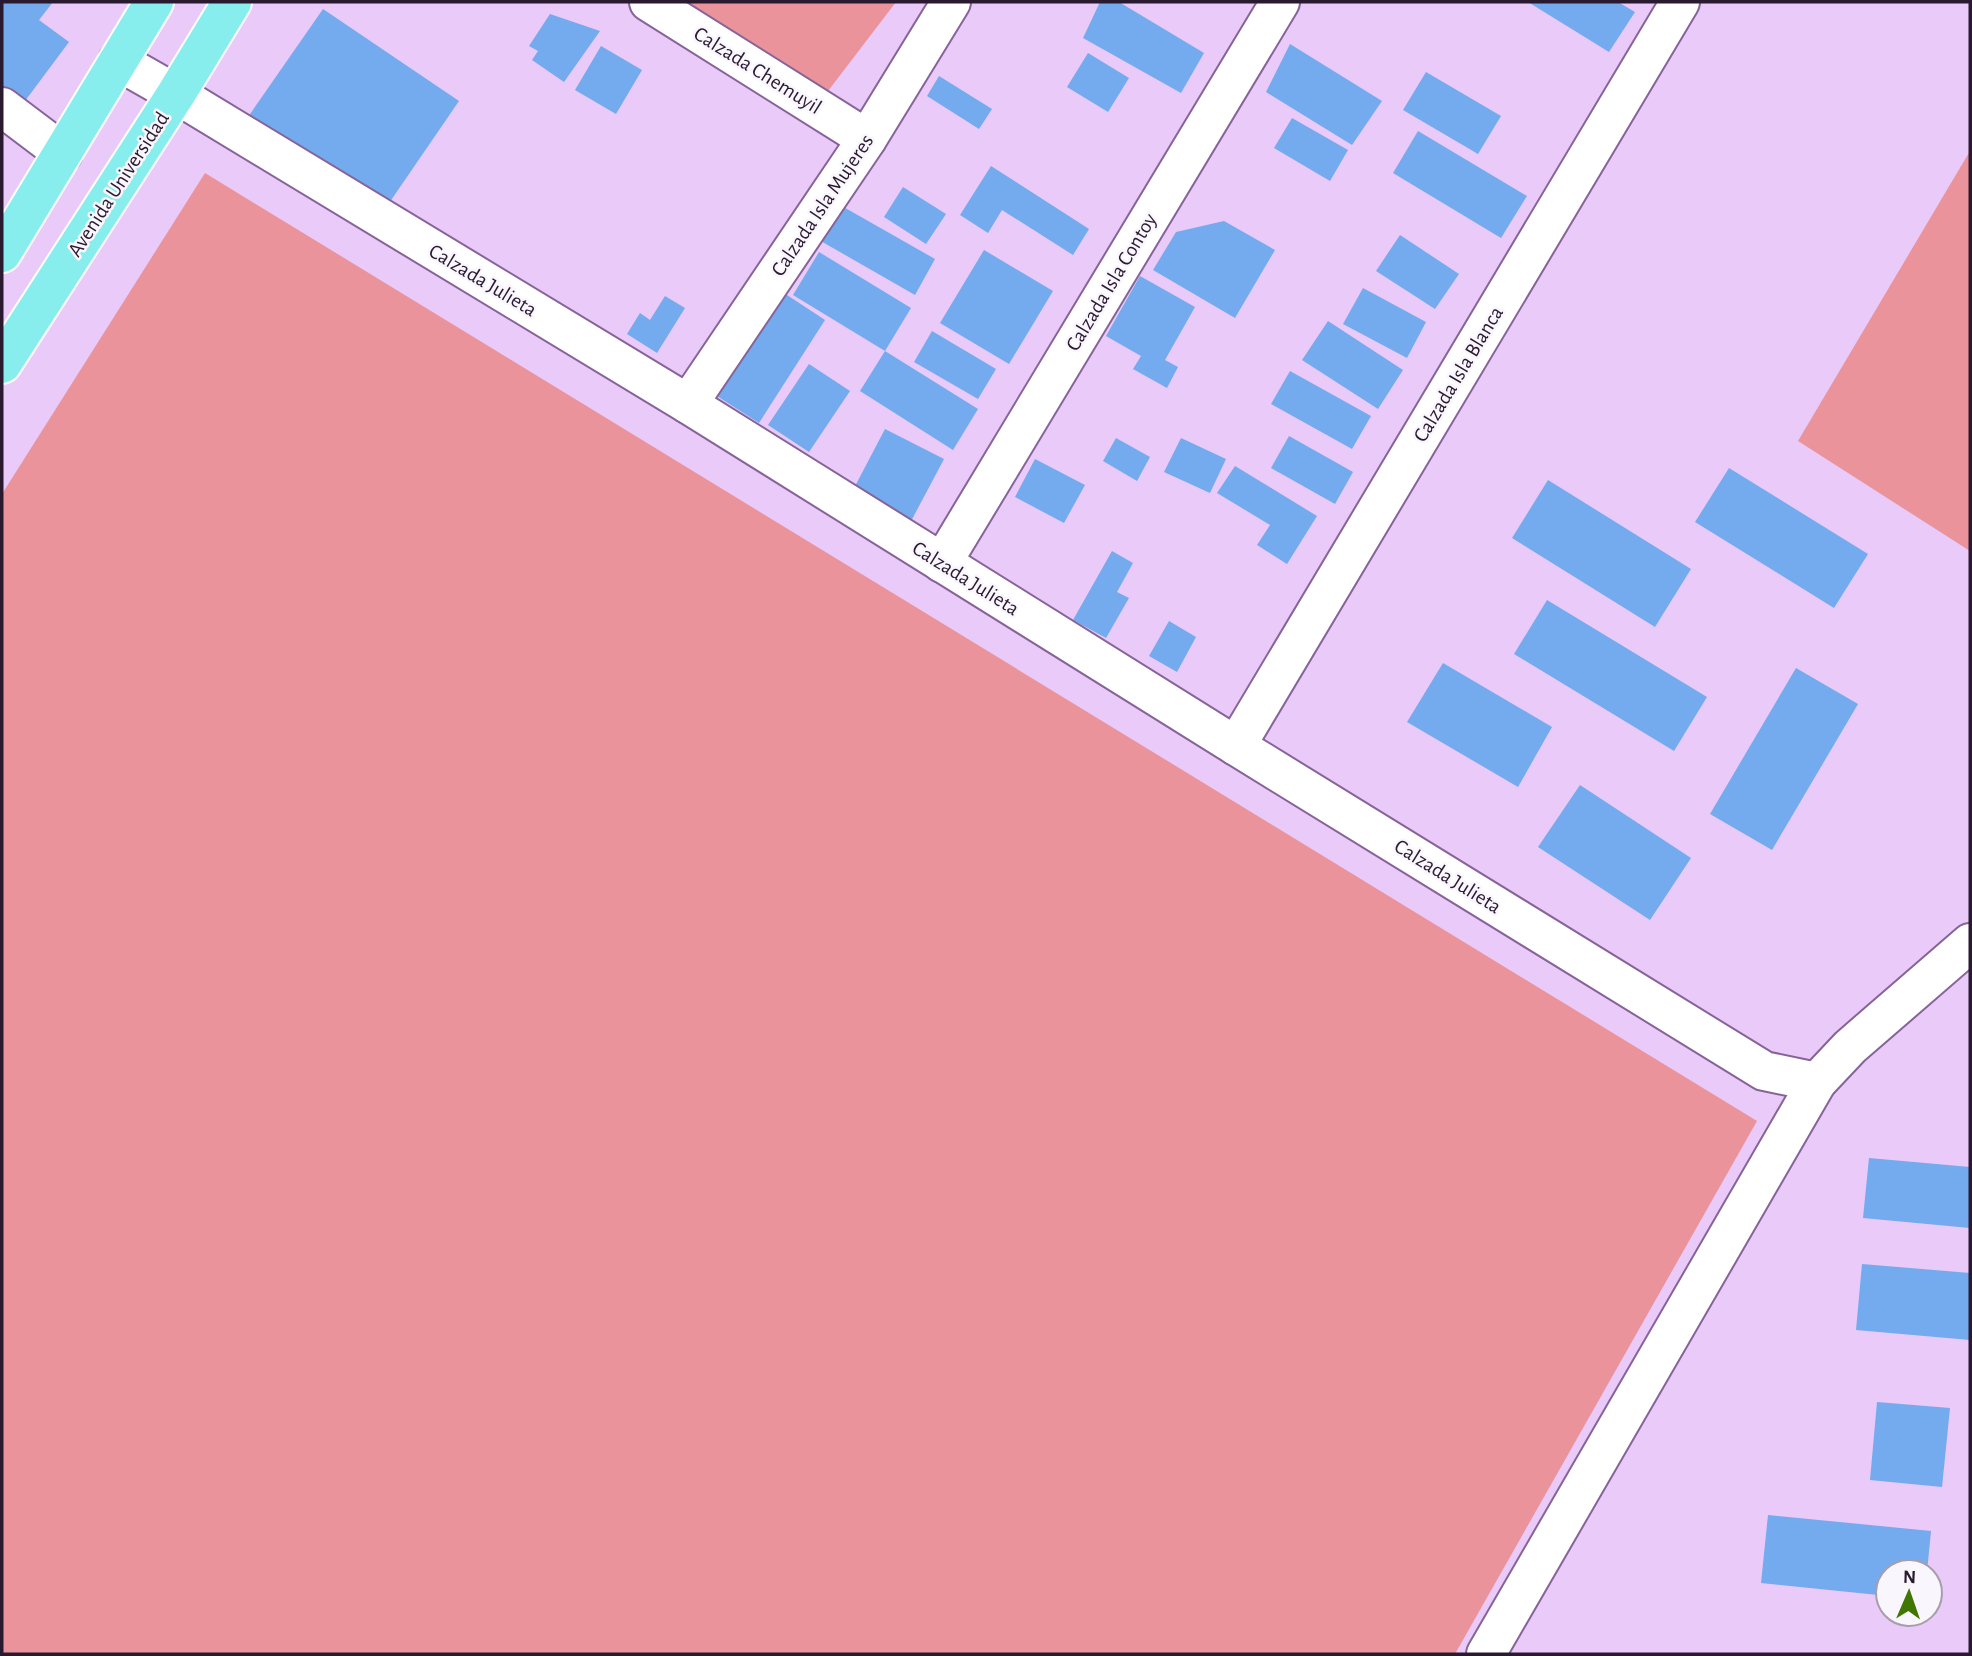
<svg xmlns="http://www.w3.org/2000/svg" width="1972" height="1656" font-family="'Alegreya Sans',sans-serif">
	<rect width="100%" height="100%" fill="#e9caf9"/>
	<g fill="#ea939b">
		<path d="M 675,2 L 896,2 L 825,95 Z"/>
		<path d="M 1970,151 L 1970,551 L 1798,441 Z"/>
		<path d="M 205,173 L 1757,1121 L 1455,1654 L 2,1654 L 2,494 Z"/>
	</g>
	<g fill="#73abee">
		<path d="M 2,2 L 53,2 L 39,20 L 69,42 L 22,105 L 2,90 Z"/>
		<path d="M 1100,2 L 1119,2 L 1204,53 L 1181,93 L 1083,38 Z"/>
		<path d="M 1528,2 L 1618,2 L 1635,12 L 1609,52 Z"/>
		<path d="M 323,9 L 459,101 L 385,209 L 248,117 Z"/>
		<path d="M 550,14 L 600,31 L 564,82 L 532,60 L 538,51 L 529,46 Z"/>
		<path d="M 1290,44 L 1382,101 L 1352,145 L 1266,92 Z"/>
		<path d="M 601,46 L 642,70 L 616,114 L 575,90 Z"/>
		<path d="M 1088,53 L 1129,78 L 1108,112 L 1067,87 Z"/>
		<path d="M 1426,72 L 1501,116 L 1478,154 L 1403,110 Z"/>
		<path d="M 939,76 L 992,109 L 979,129 L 927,96 Z"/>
		<path d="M 1292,118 L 1348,150 L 1330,181 L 1274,148 Z"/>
		<path d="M 1418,131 L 1527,196 L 1501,238 L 1393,173 Z"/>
		<path d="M 991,166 L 1089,229 L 1073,255 L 1002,210 L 988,233 L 960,215 Z"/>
		<path d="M 903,187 L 946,214 L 926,244 L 884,217 Z"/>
		<path d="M 840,205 L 935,259 L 915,295 L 819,240 Z"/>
		<path d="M 1224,221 L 1275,250 L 1235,318 L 1153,270 L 1176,232 Z"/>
		<path d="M 1400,235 L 1459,274 L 1435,309 L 1376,271 Z"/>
		<path d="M 984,250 L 1053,291 L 1009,364 L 940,323 Z"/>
		<path d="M 819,252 L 911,308 L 885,351 L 793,295 Z"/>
		<path d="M 1140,276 L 1195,307 L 1165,360 L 1178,367 L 1167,388 L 1133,369 L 1141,356 L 1106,336 Z"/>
		<path d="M 1363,288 L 1426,322 L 1407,358 L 1343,324 Z"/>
		<path d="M 784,293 L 825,320 L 759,423 L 717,396 Z"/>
		<path d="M 665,296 L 685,308 L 657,353 L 627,334 L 640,313 L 650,320 Z"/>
		<path d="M 1328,321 L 1403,370 L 1378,409 L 1302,360 Z"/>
		<path d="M 932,331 L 996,369 L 978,399 L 914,362 Z"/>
		<path d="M 885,351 L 978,409 L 953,450 L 860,391 Z"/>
		<path d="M 809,364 L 850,391 L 809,452 L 768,425 Z"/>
		<path d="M 1290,371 L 1371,416 L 1352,449 L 1271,404 Z"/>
		<path d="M 885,429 L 944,459 L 910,523 L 852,492 Z"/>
		<path d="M 1289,436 L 1353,472 L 1335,504 L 1271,468 Z"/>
		<path d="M 1116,438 L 1150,457 L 1137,481 L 1103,461 Z"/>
		<path d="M 1181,438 L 1226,459 L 1210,493 L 1164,472 Z"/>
		<path d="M 1035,459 L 1085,485 L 1064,523 L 1015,497 Z"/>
		<path d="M 1235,466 L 1317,516 L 1287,564 L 1257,545 L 1270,525 L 1217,493 Z"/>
		<path d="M 1729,468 L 1868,554 L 1834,608 L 1695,522 Z"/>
		<path d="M 1548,480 L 1691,569 L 1655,627 L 1512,538 Z"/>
		<path d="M 1112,551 L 1133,563 L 1117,592 L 1129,598 L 1106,638 L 1073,620 Z"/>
		<path d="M 1547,600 L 1707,697 L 1674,751 L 1514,654 Z"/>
		<path d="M 1169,621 L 1196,637 L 1177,672 L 1149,656 Z"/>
		<path d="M 1443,663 L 1552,727 L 1518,787 L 1407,722 Z"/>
		<path d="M 1796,668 L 1858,704 L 1772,850 L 1710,814 Z"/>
		<path d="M 1580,785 L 1691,858 L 1650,920 L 1538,847 Z"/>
		<path d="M 1869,1158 L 1970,1167 L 1970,1228 L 1863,1218 Z"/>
		<path d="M 1862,1264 L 1970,1273 L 1970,1340 L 1856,1330 Z"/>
		<path d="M 1877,1402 L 1950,1408 L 1942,1487 L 1870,1480 Z"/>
		<path d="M 1768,1515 L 1931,1531 L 1927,1572 L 1888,1572 L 1888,1596 L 1761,1583 Z"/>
	</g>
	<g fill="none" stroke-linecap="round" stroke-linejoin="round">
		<g stroke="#866398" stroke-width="42">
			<g id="minor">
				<path d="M 649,2 L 867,139"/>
				<path d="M 118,61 L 176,94 L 688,404 L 1236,746 L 1764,1071 L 1817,1082"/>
				<path d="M 2,107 L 63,153"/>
				<path d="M 688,404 L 867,139 L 951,2"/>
				<path d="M 942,563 L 1280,2"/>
				<path d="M 1236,746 L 1680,2"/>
				<path d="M 1486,1654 L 1817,1082 L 1850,1047 L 1970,943"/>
			</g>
		</g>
		<g stroke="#fff" stroke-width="42">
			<g id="major">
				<path d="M 2,253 L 154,2"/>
				<path d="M 2,364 L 176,94 L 232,2"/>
			</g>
		</g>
		<use href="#minor" stroke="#fff" stroke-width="38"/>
		<use href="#major" stroke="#88eeed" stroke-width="38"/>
	</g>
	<g text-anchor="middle" stroke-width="5" stroke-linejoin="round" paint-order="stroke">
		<g font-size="21" fill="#291a30" stroke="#faf6fd">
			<text transform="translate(758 70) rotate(32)" y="7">Calzada Chemuyil</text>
			<text transform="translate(118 184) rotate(-57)" y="7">Avenida Universidad</text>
			<text transform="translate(822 205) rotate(-56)" y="7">Calzada Isla Mujeres</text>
			<text transform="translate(483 280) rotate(31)" y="7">Calzada Julieta</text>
			<text transform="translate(1111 282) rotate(-59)" y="7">Calzada Isla Contoy</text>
			<text transform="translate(1458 374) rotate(-59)" y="7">Calzada Isla Blanca</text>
			<text transform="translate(966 578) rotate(32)" y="7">Calzada Julieta</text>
			<text transform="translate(1448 876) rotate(32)" y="7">Calzada Julieta</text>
		</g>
	</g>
	<rect width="1972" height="1656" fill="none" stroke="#291a30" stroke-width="7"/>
	<g transform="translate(1909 1593) rotate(2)"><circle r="33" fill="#faf6fd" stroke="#a69eab" stroke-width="2"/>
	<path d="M0-5L12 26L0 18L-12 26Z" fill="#407602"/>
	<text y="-10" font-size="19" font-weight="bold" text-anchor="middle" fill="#291a30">N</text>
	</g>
</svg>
